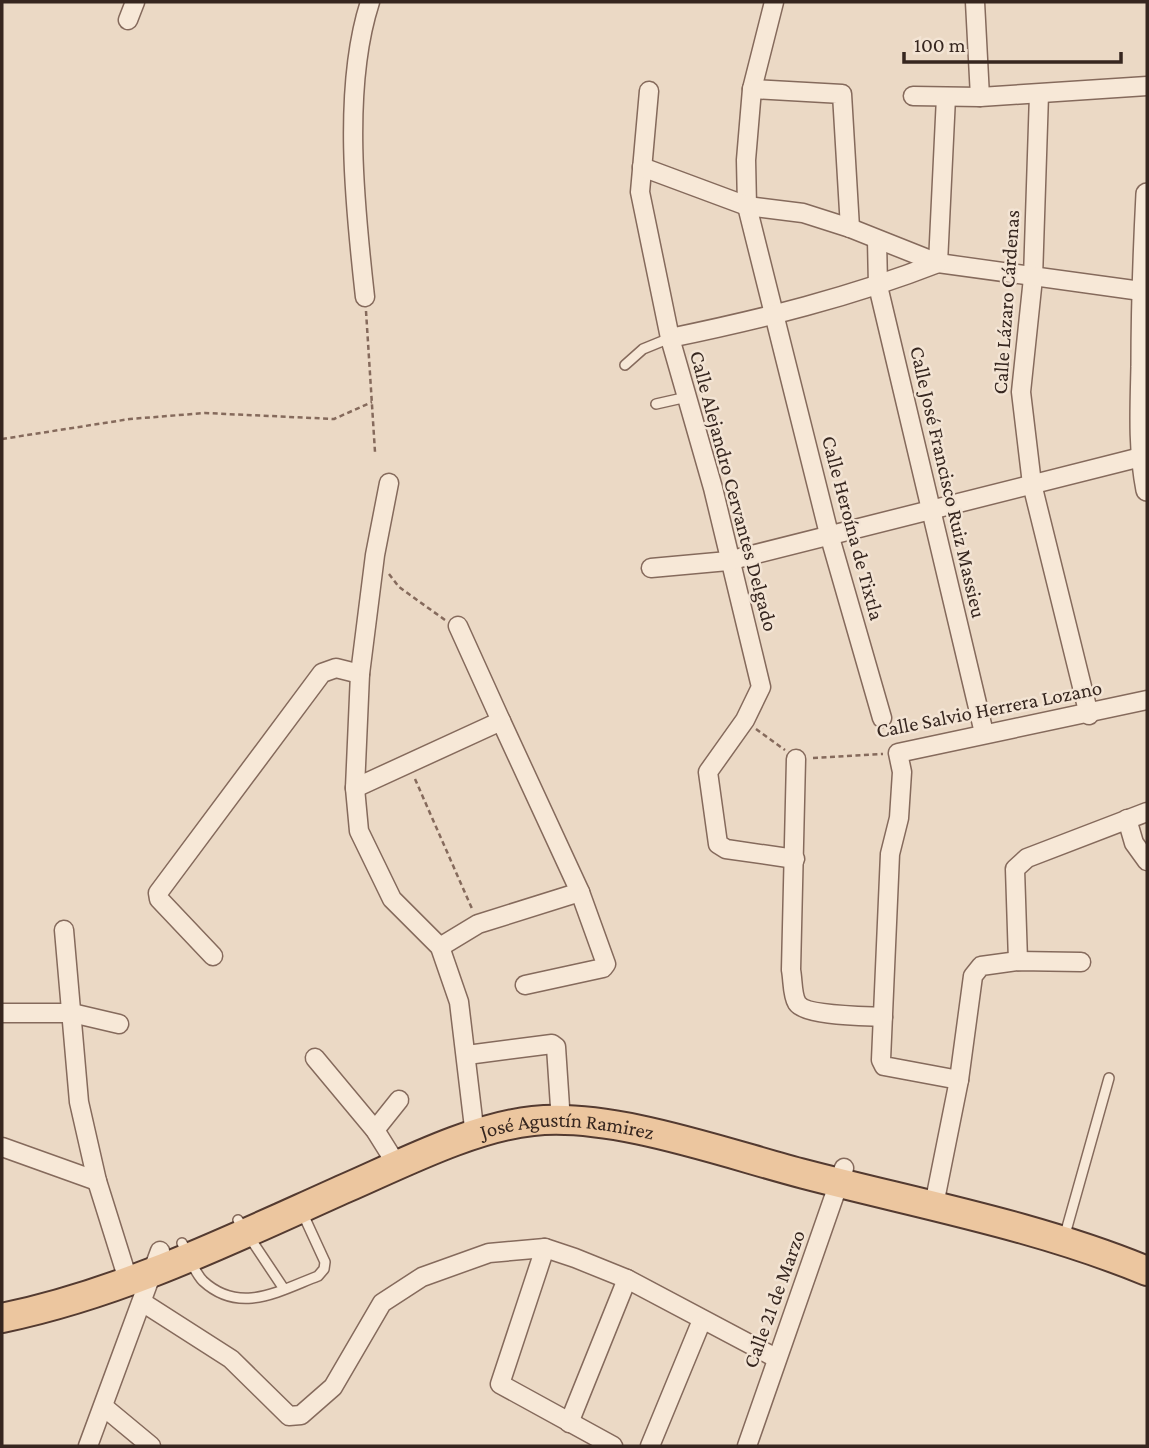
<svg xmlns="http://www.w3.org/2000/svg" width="1149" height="1448" font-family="'Crimson Pro',serif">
	<rect width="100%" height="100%" fill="#ebd9c5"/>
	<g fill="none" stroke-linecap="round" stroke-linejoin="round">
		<g stroke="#856a5c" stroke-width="12">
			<g id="service">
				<path d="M 625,365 L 643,349 L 670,338"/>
				<path d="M 656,404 L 687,397"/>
				<path d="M 238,1220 L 284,1289"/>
				<path d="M 1064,1238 L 1109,1078"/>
				<path d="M 182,1243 C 188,1254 194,1272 203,1281 C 240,1315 279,1291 318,1276 L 324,1269 L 325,1262 L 302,1212"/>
			</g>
		</g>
		<g stroke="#856a5c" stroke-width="21">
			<g id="minor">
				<path d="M 774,2 L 752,89 L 746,160 L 747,206 L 829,534 L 882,718"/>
				<path d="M 975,2 L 980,97"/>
				<path d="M 128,20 L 135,2"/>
				<path d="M 752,89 L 842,94 L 850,228"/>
				<path d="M 649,91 L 640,192 L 670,338 L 713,488 L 761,687 L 745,720 L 708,772 L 718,844 L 726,849 L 795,859"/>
				<path d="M 1039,94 L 1033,278 L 1021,392 L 1032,484 L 1089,715"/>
				<path d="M 913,96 L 980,97 L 1147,86"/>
				<path d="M 642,167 L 747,206 L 803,213 L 850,228 L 938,263 L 1141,291"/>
				<path d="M 877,240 L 878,286 L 984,733"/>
				<path d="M 365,297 C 355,208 342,88 370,2"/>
				<path d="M 670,338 C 762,319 851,297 938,263 L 946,97"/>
				<path d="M 389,483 L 375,555 L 360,674 L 355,788 L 359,831 L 392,899 L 440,947 L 459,1002 L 475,1136"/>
				<path d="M 651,568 L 728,561 L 1141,457"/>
				<path d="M 458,626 L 501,721"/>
				<path d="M 796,759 L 791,970 C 793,980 792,995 797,1003 C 805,1016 867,1016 883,1017"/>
				<path d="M 355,788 L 501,721 L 580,892 L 606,964 L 603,968 L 525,985"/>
				<path d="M 1127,819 L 1134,843 L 1147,861"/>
				<path d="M 64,930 L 79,1102 L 97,1181 L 124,1267"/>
				<path d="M 440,947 L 478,924 L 580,892"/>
				<path d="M 213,956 L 159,899 L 158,893 L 322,673 L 336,668 L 360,674"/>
				<path d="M 1018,961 L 1015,869 L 1027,858 L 1147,812"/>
				<path d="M 2,1013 L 72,1013 L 119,1024"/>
				<path d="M 467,1055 L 552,1044 L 556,1047 L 560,1107"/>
				<path d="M 315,1058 L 375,1130 L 390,1154"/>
				<path d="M 959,1080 L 884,1066 L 881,1060 L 890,854 L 899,818 L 902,772 L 898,753 L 1147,700"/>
				<path d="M 375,1130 L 399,1100"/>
				<path d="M 2,1147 L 97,1181"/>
				<path d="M 936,1195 L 959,1080 L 973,976 L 981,966 L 1018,961 L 1081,962"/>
				<path d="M 545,1248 L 500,1384 L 613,1446"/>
				<path d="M 142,1302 L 231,1359 L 289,1416 L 301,1415 L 333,1387 L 382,1303 L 422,1277 L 489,1253 L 545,1248 L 575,1258 L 627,1279 L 776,1358"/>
				<path d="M 104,1407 L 151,1446"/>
				<path d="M 569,1423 L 627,1279"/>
				<path d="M 88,1446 L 160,1251"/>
				<path d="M 650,1446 L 702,1320"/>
				<path d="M 747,1446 L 844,1168"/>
			</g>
		</g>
		<g stroke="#856a5c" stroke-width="24">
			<path id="tertiary" d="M 1147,194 C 1144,252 1142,309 1142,367 C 1141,409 1139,449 1147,490"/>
		</g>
		<g stroke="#533a30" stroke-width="32">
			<g id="primary">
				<path id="s1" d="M 2,1318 C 123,1293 234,1238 346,1188 C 401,1164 473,1127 533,1121 C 612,1112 727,1154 804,1174 C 919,1204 1038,1226 1147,1271"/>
			</g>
		</g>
		<g stroke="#856a5c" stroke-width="2.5" stroke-dasharray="5 3.5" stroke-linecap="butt">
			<path d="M 366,311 L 375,452"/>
			<path d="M 2,439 L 130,419 L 205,413 L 334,419 L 372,402"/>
			<path d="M 389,574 L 399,587 L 445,620"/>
			<path d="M 756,729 L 785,750"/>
			<path d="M 813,758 L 883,754"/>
			<path d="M 415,779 L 473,911"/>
		</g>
		<use href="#service" stroke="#f7e8d7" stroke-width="9"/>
		<use href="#minor" stroke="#f7e8d7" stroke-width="18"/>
		<use href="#tertiary" stroke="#f7e8d7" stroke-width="21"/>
		<use href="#primary" stroke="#ecc69f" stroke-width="28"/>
	</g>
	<g text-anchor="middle" stroke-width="5" stroke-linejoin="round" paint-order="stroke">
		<g font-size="21" fill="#36261f" stroke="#f3e4d4">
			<text transform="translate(1006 302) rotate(-86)" y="7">Calle Lázaro Cárdenas</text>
			<text transform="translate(948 482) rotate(77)" y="7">Calle José Francisco Ruiz Massieu</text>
			<text transform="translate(734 491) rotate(75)" y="7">Calle Alejandro Cervantes Delgado</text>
			<text transform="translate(853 528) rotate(75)" y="7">Calle Heroína de Tixtla</text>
			<text transform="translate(989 709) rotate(-11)" y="7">Calle Salvio Herrera Lozano</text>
			<text dy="7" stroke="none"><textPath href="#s1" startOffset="602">José Agustín Ramirez</textPath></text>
			<text transform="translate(774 1299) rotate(-70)" y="7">Calle 21 de Marzo</text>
		</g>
	</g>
	<rect width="1149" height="1448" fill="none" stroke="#36261f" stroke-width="7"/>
	<path d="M904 52v10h217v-10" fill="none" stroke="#36261f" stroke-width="3.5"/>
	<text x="914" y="52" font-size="21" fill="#36261f" stroke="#f3e4d4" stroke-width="5" paint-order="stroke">100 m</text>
</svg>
